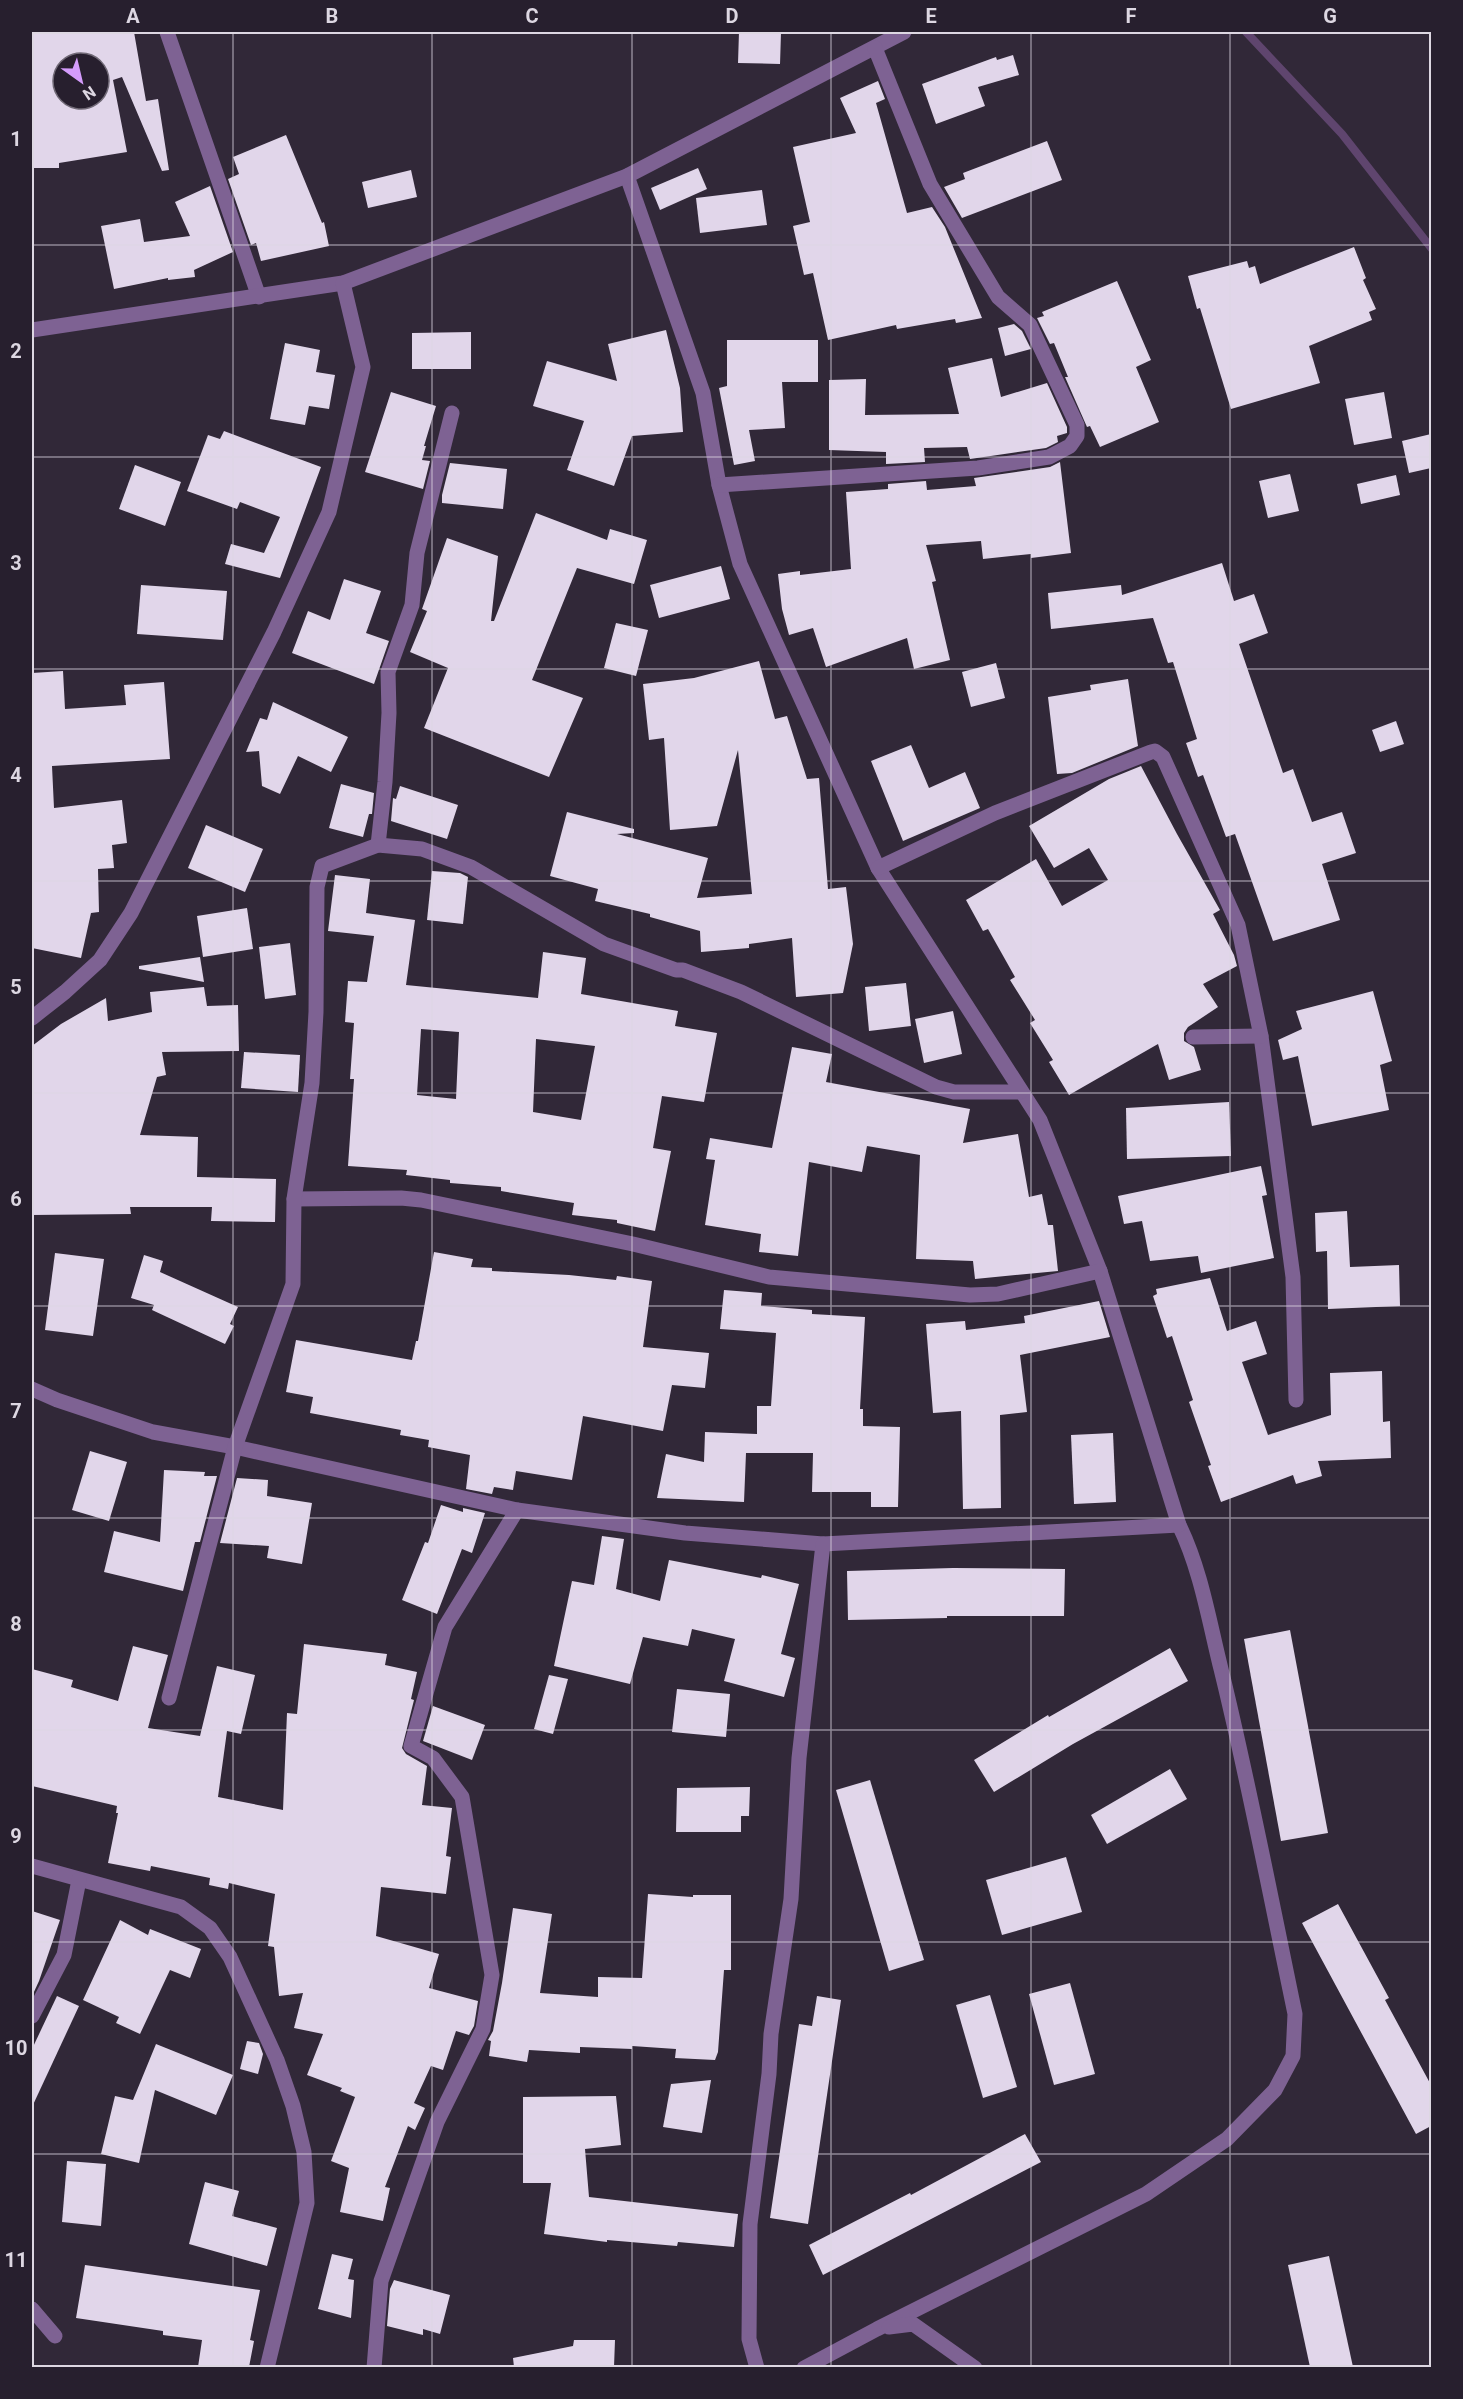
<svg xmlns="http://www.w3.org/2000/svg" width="1463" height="2399" font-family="Roboto,sans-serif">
	<rect width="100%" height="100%" fill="#312838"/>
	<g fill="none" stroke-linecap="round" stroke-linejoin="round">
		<path stroke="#5f456e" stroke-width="8" d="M 1246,32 L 1342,134 L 1432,249"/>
	</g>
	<g fill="#e1d6ea" fill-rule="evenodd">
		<path d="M 32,32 L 134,32 L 146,101 L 158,99 L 169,170 L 162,171 L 122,77 L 113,80 L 127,152 L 59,163 L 59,168 L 32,168 ZM 63,63 L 99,63 L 99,99 L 63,99 Z"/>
		<path d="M 739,32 L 781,32 L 780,64 L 738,63 Z"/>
		<path d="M 1013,55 L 1019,75 L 978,87 L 985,106 L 936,124 L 922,84 L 996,57 L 997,60 Z"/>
		<path d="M 878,81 L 885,99 L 876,103 L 907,213 L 932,207 L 945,227 L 982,318 L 956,323 L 955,319 L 897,329 L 896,325 L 828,340 L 813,273 L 804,275 L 793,226 L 810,222 L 793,147 L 856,133 L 840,98 Z"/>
		<path d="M 286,135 L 322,223 L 324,222 L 329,246 L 261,261 L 256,243 L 251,245 L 228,179 L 239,174 L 233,157 Z"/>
		<path d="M 1047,141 L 1062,180 L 962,218 L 944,187 L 965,179 L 963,173 Z"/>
		<path d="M 698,168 L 707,189 L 660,210 L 651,188 Z"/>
		<path d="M 411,170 L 417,197 L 368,208 L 362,182 Z"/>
		<path d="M 210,186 L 233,252 L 194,270 L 195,277 L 168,280 L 168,278 L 114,289 L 101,226 L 140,219 L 144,242 L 190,236 L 175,202 Z"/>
		<path d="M 762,190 L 767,225 L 700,233 L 696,198 Z"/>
		<path d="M 1354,247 L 1366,278 L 1363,280 L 1376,309 L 1369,312 L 1372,320 L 1309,346 L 1320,383 L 1231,409 L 1200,308 L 1197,309 L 1188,276 L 1247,261 L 1249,268 L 1255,266 L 1260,284 Z"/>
		<path d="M 1117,281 L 1151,360 L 1136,367 L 1159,422 L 1100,447 L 1090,426 L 1087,427 L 1065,377 L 1068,377 L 1054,343 L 1050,344 L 1037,318 L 1044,316 L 1042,312 Z"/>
		<path d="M 1014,324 L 1022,331 L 1031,349 L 1005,356 L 998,328 Z"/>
		<path d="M 666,330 L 680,388 L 683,432 L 632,436 L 614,486 L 567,470 L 584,421 L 533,406 L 547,361 L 617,381 L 608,344 Z"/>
		<path d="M 471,332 L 471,369 L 412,369 L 412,333 Z"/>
		<path d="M 727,340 L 818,340 L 818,382 L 782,382 L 785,428 L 749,430 L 755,461 L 734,465 L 719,388 L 727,386 Z"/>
		<path d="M 285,343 L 320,350 L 316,372 L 335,375 L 329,409 L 309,406 L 305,425 L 270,419 Z"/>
		<path d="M 992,358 L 1001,397 L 1047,383 L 1067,427 L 1067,433 L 1057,436 L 1058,442 L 1046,448 L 977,458 L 970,459 L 967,447 L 924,448 L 925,462 L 886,464 L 886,452 L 829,450 L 829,380 L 866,379 L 865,415 L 959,414 L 948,368 Z"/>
		<path d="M 391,392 L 436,406 L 424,446 L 426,446 L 422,460 L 430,461 L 423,489 L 365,472 Z"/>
		<path d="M 1384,392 L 1392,438 L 1354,445 L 1345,399 Z"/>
		<path d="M 224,431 L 321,467 L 280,578 L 225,564 L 231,544 L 264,553 L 280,517 L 240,502 L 237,509 L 187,491 L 208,435 L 220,439 Z"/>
		<path d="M 1431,434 L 1431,468 L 1409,473 L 1402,441 Z"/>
		<path d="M 1060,462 L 1071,553 L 1031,558 L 1031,554 L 983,559 L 981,541 L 926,545 L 936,581 L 932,582 L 950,660 L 914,669 L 907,638 L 826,667 L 813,628 L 789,635 L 782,609 L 778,574 L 800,571 L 800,575 L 851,569 L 846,492 L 888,489 L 888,484 L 926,481 L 927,490 L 976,486 L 974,478 L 1050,467 Z"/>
		<path d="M 450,463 L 507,469 L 503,509 L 442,503 L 442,495 Z"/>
		<path d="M 135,465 L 181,482 L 165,526 L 119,509 Z"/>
		<path d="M 1290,474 L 1299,511 L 1268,518 L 1259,481 Z"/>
		<path d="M 1396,475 L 1400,495 L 1361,504 L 1357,484 Z"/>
		<path d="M 536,513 L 607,540 L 610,529 L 647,540 L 634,584 L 577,568 L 532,680 L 583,698 L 549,777 L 424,728 L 448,668 L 410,652 L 427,611 L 422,609 L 447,538 L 498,556 L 491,621 L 494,621 Z"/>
		<path d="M 1222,563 L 1234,601 L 1254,594 L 1268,633 L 1239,644 L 1283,773 L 1293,769 L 1312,822 L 1342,812 L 1356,853 L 1322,864 L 1340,920 L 1273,941 L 1235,834 L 1226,837 L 1203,775 L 1198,777 L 1186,743 L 1197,739 L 1173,662 L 1168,663 L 1153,618 L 1051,629 L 1048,593 L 1121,585 L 1122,595 Z"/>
		<path d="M 721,566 L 730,599 L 659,618 L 650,585 Z"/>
		<path d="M 344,579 L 381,591 L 366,633 L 389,641 L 374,684 L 292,653 L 308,611 L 330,620 Z"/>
		<path d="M 141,585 L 227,591 L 223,640 L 137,634 Z"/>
		<path d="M 616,623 L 648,630 L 636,676 L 604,668 Z"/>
		<path d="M 759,661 L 775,719 L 787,716 L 807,779 L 819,778 L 828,889 L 846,887 L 853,944 L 843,993 L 796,997 L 792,938 L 749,944 L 749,948 L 701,952 L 700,931 L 650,917 L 650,914 L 595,901 L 598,889 L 550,876 L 567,812 L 634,829 L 634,833 L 617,834 L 708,858 L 697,898 L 752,894 L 738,750 L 717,826 L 670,830 L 664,738 L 649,740 L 643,684 L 694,678 Z"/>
		<path d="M 996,663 L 1005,698 L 971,707 L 962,672 Z"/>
		<path d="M 63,671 L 65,709 L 126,705 L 124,685 L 164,682 L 170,759 L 52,766 L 54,808 L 122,800 L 127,843 L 112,845 L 114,868 L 98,869 L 99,912 L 91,913 L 81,958 L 32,948 L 32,673 Z"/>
		<path d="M 1128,679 L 1138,746 L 1072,773 L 1057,774 L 1048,697 L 1091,690 L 1090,685 Z"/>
		<path d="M 273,702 L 348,737 L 331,772 L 298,756 L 280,794 L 262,786 L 259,751 L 246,752 L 260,718 L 267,720 Z"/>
		<path d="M 1396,721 L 1404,744 L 1380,752 L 1372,730 Z"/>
		<path d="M 911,745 L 929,788 L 965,772 L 980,808 L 903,841 L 871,761 Z"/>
		<path d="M 1141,766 L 1177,834 L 1220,910 L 1213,914 L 1234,955 L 1237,966 L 1203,984 L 1218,1007 L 1188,1027 L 1184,1033 L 1184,1041 L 1194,1047 L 1201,1070 L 1169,1080 L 1158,1044 L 1069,1095 L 1049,1062 L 1053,1060 L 1030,1023 L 1035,1020 L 1010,980 L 1015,977 L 988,929 L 983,931 L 966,900 L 1036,859 L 1062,906 L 1108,880 L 1089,848 L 1054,868 L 1029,826 L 1109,779 Z"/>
		<path d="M 341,784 L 374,793 L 372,814 L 369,814 L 363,837 L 329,828 Z"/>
		<path d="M 400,786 L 458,805 L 447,839 L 391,821 L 393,798 L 396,799 Z"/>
		<path d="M 206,825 L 263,849 L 245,892 L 188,868 Z"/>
		<path d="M 432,871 L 460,873 L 468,877 L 463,924 L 427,920 Z"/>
		<path d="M 335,875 L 370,879 L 366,913 L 415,920 L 406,985 L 538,998 L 543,952 L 586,958 L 581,994 L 678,1011 L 675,1026 L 717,1033 L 704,1102 L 662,1096 L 653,1148 L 671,1151 L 655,1231 L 617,1223 L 617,1220 L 572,1215 L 574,1203 L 501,1191 L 501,1187 L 450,1183 L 450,1180 L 406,1175 L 407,1170 L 348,1166 L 354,1079 L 350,1079 L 354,1023 L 345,1022 L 348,981 L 367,982 L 374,936 L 328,931 ZM 421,1029 L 459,1032 L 456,1099 L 417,1095 ZM 536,1039 L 595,1046 L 581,1120 L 533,1112 Z"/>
		<path d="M 247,908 L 253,949 L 203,957 L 197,916 Z"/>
		<path d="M 290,943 L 296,995 L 265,999 L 259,947 Z"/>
		<path d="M 200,957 L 204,982 L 139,969 L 139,966 Z"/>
		<path d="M 906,983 L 911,1026 L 869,1031 L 865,987 Z"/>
		<path d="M 204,987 L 207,1006 L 238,1005 L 239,1051 L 162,1052 L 166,1075 L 157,1077 L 140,1135 L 198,1137 L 197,1177 L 276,1179 L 275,1222 L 211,1221 L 212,1207 L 130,1207 L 131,1214 L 32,1215 L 32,1046 L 61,1024 L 106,998 L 108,1021 L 152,1012 L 150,992 Z"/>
		<path d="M 1373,991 L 1392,1061 L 1380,1065 L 1389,1110 L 1312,1126 L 1298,1056 L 1283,1060 L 1278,1040 L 1302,1029 L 1296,1011 Z"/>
		<path d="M 953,1011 L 962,1054 L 924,1063 L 915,1019 Z"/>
		<path d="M 792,1047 L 832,1054 L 826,1082 L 970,1109 L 963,1143 L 1018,1134 L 1029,1197 L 1042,1194 L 1048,1225 L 1053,1225 L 1058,1271 L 975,1279 L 973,1261 L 916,1259 L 920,1155 L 867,1146 L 862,1172 L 809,1162 L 798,1256 L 759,1252 L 761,1234 L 705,1225 L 715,1160 L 706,1159 L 710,1138 L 772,1148 Z"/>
		<path d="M 244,1052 L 300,1055 L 298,1092 L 241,1088 Z"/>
		<path d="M 1229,1102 L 1231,1156 L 1127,1159 L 1126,1108 Z"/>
		<path d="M 1261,1166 L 1267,1195 L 1262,1196 L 1274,1258 L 1201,1273 L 1198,1256 L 1150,1261 L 1142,1221 L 1124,1224 L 1118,1196 Z"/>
		<path d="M 1347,1211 L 1350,1267 L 1399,1265 L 1400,1306 L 1328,1309 L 1327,1251 L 1316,1252 L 1315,1213 Z"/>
		<path d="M 434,1252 L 473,1259 L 471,1267 L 492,1268 L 492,1271 L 569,1275 L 616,1280 L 617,1276 L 652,1281 L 643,1347 L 709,1353 L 705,1388 L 672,1385 L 663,1431 L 583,1416 L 572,1480 L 516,1471 L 513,1490 L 494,1487 L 492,1494 L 466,1489 L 470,1455 L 428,1447 L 429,1440 L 400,1435 L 401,1430 L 310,1413 L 313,1397 L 286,1392 L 296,1340 L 412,1360 L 416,1341 L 418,1341 Z"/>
		<path d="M 55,1253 L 104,1259 L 93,1336 L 45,1330 Z"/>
		<path d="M 144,1255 L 163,1261 L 160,1272 L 238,1307 L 230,1324 L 234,1326 L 225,1344 L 152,1310 L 154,1305 L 131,1298 Z"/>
		<path d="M 1210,1278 L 1227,1331 L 1256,1321 L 1267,1354 L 1242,1362 L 1268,1435 L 1331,1415 L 1330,1373 L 1382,1371 L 1383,1422 L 1390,1421 L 1391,1458 L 1318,1461 L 1322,1476 L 1296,1484 L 1293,1475 L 1221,1502 L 1208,1466 L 1211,1465 L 1189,1402 L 1193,1400 L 1172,1336 L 1167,1338 L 1153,1296 L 1157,1294 L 1156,1289 Z"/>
		<path d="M 724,1290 L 762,1293 L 761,1306 L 812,1310 L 812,1314 L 865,1317 L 860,1409 L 863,1409 L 863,1426 L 900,1427 L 898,1507 L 871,1507 L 871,1492 L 812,1492 L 813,1453 L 746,1453 L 744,1502 L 657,1498 L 666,1454 L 704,1462 L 705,1432 L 757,1434 L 757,1406 L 771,1406 L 776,1333 L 720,1329 Z"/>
		<path d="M 1099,1301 L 1110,1337 L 1020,1355 L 1027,1412 L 1000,1415 L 1001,1508 L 963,1509 L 961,1411 L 933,1413 L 926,1324 L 965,1321 L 966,1330 L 1025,1323 L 1024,1316 Z"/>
		<path d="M 1113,1433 L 1116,1502 L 1074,1504 L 1071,1435 Z"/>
		<path d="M 90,1451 L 127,1462 L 109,1521 L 72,1510 Z"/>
		<path d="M 164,1470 L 205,1472 L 204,1476 L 217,1476 L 200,1542 L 195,1542 L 183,1591 L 104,1572 L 114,1531 L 160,1542 Z"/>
		<path d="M 237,1478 L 268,1480 L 267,1496 L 312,1503 L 302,1564 L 267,1558 L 269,1546 L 220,1543 Z"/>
		<path d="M 441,1505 L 463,1512 L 463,1508 L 485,1513 L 472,1553 L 462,1549 L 437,1614 L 402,1600 L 425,1542 L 428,1543 Z"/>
		<path d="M 602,1536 L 624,1539 L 616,1589 L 660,1601 L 669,1560 L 761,1578 L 762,1575 L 799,1584 L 781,1654 L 795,1658 L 784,1697 L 724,1681 L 735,1639 L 692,1629 L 688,1646 L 643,1637 L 630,1684 L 554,1666 L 572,1581 L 594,1585 Z"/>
		<path d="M 953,1568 L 1065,1569 L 1064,1616 L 947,1616 L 947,1618 L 848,1620 L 847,1571 Z"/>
		<path d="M 1290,1630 L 1328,1833 L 1281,1841 L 1244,1639 Z"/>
		<path d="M 304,1644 L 387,1654 L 385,1665 L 417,1672 L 411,1699 L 414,1700 L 402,1748 L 406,1754 L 427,1766 L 422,1805 L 452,1808 L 446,1856 L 451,1857 L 446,1894 L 381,1887 L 376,1936 L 439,1954 L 429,1988 L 478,2001 L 474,2026 L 469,2035 L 456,2031 L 443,2070 L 431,2066 L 414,2103 L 425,2108 L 415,2130 L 408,2126 L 385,2187 L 390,2188 L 383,2221 L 340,2212 L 349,2168 L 331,2161 L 355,2097 L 340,2091 L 342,2088 L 307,2075 L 323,2034 L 294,2028 L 303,1993 L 279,1996 L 274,1947 L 268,1946 L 275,1894 L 229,1883 L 228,1889 L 209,1885 L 210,1878 L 151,1866 L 150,1871 L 108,1863 L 118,1813 L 116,1813 L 117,1806 L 32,1786 L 32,1669 L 73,1680 L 71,1687 L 118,1701 L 133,1646 L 168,1655 L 148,1728 L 200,1736 L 217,1666 L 255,1675 L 241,1734 L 227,1731 L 218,1797 L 283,1810 L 287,1713 L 297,1714 Z"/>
		<path d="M 1170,1648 L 1188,1681 L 1073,1744 L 994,1792 L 974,1760 L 1048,1715 L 1049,1717 Z"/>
		<path d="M 549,1675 L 568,1679 L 553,1734 L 534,1729 Z"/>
		<path d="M 677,1689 L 730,1694 L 726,1737 L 672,1732 Z"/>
		<path d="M 433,1706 L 485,1725 L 472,1760 L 423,1741 Z"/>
		<path d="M 1170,1769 L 1187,1799 L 1107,1844 L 1091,1815 Z"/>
		<path d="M 870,1780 L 924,1960 L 889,1971 L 836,1790 Z"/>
		<path d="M 750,1787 L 749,1816 L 741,1816 L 741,1832 L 676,1832 L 677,1788 Z"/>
		<path d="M 1066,1857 L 1082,1912 L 1002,1935 L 986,1880 Z"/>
		<path d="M 648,1894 L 693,1897 L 693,1895 L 731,1895 L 731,1970 L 724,1970 L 718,2052 L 715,2060 L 675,2058 L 676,2049 L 632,2046 L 632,2049 L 580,2047 L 580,2053 L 529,2050 L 527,2062 L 489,2056 L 491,2041 L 488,2040 L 493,2031 L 502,1983 L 513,1908 L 552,1914 L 540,1993 L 598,1997 L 598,1977 L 642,1978 Z"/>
		<path d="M 1338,1904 L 1389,1998 L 1385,2000 L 1431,2085 L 1431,2126 L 1416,2134 L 1302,1923 Z"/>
		<path d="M 32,1911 L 60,1920 L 39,1981 L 33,1994 Z"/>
		<path d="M 120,1920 L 148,1935 L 150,1929 L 201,1949 L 190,1978 L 170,1970 L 140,2034 L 116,2023 L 119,2017 L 83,2000 Z"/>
		<path d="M 1070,1983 L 1095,2074 L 1054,2085 L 1029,1994 Z"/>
		<path d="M 990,1995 L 1017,2087 L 983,2098 L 956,2005 Z"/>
		<path d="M 57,1996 L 79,2006 L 32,2107 L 32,2049 Z"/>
		<path d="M 817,1996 L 841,2000 L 808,2224 L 770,2218 L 799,2024 L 812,2026 Z"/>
		<path d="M 247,2041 L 259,2043 L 263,2054 L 258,2074 L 240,2069 Z"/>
		<path d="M 156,2044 L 233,2075 L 216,2115 L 155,2090 L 139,2163 L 101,2154 L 115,2096 L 133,2100 Z"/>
		<path d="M 711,2080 L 702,2133 L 663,2127 L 671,2084 Z"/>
		<path d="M 616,2096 L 621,2145 L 585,2149 L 589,2197 L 738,2214 L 734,2247 L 678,2242 L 677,2246 L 607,2240 L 607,2242 L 544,2234 L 551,2183 L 523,2183 L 523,2097 Z"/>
		<path d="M 1025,2134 L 1041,2162 L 823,2275 L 809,2245 L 910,2193 L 911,2195 Z"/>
		<path d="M 67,2161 L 106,2164 L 101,2226 L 62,2222 Z"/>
		<path d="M 205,2182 L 239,2191 L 232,2216 L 277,2228 L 267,2266 L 189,2244 Z"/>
		<path d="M 332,2254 L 353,2259 L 348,2279 L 354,2280 L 351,2318 L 318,2309 Z"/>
		<path d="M 1329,2256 L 1353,2367 L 1310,2367 L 1288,2265 Z"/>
		<path d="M 85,2265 L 260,2290 L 250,2340 L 254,2341 L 249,2367 L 198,2367 L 202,2340 L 163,2335 L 163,2331 L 76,2318 Z"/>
		<path d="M 394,2280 L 450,2295 L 440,2334 L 423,2329 L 423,2335 L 387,2326 L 390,2289 Z"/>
		<path d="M 574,2340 L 615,2340 L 614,2367 L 514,2367 L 513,2358 L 573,2346 Z"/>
	</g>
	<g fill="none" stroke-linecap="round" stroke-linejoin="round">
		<g stroke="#7e6293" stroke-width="15">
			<path d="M 167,32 L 259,297"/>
			<path d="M 627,176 L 703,393 L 719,485 L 740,564 L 878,868 L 1040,1120 L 1100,1271 L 1179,1525 C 1201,1570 1209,1621 1221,1669 C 1249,1783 1271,1899 1295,2014 L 1293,2056 L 1275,2090 L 1227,2139 L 1146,2194 L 877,2329 L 804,2368"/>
			<path d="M 32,330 L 343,283 L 627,176 L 904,32"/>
			<path d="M 719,485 L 978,468 L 1049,457 L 1070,446 L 1077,436 L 1077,425 L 1030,325 L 998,297 L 930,184 L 875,48"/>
			<path d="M 378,845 L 385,782 L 389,713 L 388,672 L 412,605 L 417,553 L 452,413"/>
			<path d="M 878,868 L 995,813 L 1151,752 L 1155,751 L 1163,757 L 1238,925 L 1261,1036 L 1293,1277 L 1296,1400"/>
			<path d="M 32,1018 L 65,992 L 100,960 L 131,913 L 274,632 L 329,512 L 363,367 L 343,283"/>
			<path d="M 1193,1037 L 1261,1036"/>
			<path d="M 294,1199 L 401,1198 L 421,1200 L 633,1244 L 769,1277 L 970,1295 L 998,1294 L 1100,1271"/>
			<path d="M 32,1389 L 57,1400 L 153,1432 L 235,1447 L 517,1510 L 685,1533 L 823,1544 L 1179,1525"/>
			<path d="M 169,1698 L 235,1447 L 293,1284 L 294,1199 L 312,1083 L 316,1012 L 317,887 L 322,866 L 378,845 L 422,849 L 471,867 L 604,944 L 676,970 L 683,970 L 741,992 L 936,1087 L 954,1092 L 1020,1092"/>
			<path d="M 32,1866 L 181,1907 L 210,1928 L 230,1957 L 277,2060 L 293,2106 L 304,2152 L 307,2203 L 267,2368"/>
			<path d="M 32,2016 L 64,1955 L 79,1880"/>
			<path d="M 32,2309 L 55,2336"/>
			<path d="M 889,2327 L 913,2324 L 975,2368"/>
			<path d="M 374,2368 L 381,2281 L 437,2122 L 483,2029 L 492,1975 L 462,1797 L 433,1758 L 411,1746 L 445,1627 L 517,1510"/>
			<path d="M 757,2368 L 749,2339 L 750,2224 L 769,2074 L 771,2034 L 791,1899 L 799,1758 L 823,1544"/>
		</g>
	</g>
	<path fill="none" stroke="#ddd7e2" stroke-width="1.5" stroke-opacity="0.55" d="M 233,32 L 233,2368M 432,32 L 432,2368M 632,32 L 632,2368M 831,32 L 831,2368M 1031,32 L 1031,2368M 1230,32 L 1230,2368M 32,245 L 1432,245M 32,457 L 1432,457M 32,669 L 1432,669M 32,881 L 1432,881M 32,1093 L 1432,1093M 32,1306 L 1432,1306M 32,1518 L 1432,1518M 32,1730 L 1432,1730M 32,1942 L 1432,1942M 32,2154 L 1432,2154"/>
	<rect width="1463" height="2399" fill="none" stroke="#271f2e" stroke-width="66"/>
	<g transform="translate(81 81) rotate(146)"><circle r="28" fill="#271f2e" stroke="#706976" stroke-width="1.5"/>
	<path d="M0-4.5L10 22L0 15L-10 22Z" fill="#d49cfc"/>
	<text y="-9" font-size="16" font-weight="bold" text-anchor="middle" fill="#ddd7e2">N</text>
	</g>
	<rect x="33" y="33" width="1397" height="2333" fill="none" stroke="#ddd7e2" stroke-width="2"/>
	<g font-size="20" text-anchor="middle" font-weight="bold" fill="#ddd7e2">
		<text x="133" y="23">A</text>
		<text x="332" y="23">B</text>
		<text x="532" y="23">C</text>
		<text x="732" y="23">D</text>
		<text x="931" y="23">E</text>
		<text x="1131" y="23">F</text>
		<text x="1330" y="23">G</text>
		<text x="16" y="146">1</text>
		<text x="16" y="358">2</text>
		<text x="16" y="570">3</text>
		<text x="16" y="782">4</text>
		<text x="16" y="994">5</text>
		<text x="16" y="1206">6</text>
		<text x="16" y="1418">7</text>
		<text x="16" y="1631">8</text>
		<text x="16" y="1843">9</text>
		<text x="16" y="2055">10</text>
		<text x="16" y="2267">11</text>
	</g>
</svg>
